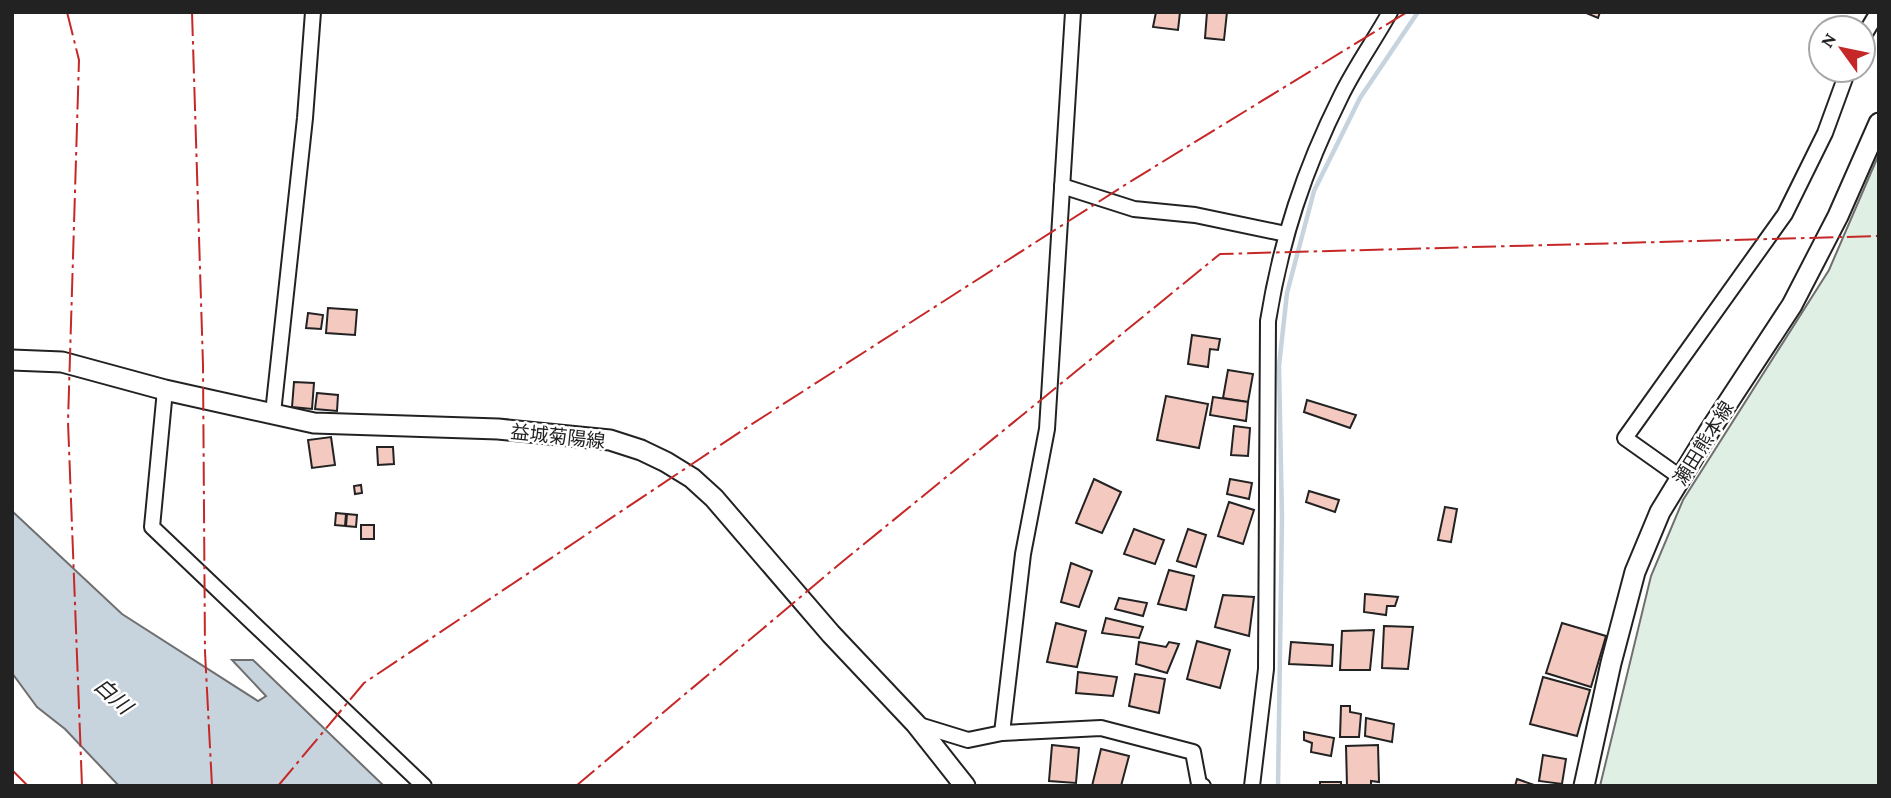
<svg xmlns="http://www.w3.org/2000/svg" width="1891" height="798" font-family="'Crimson Pro','Noto Sans JP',serif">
	<rect width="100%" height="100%" fill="#fff"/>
	<path fill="#e0efe3" stroke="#6f6f6f" stroke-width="2" d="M 1879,154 L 1879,786 L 1600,786 L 1651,576 L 1683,500 L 1829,270 Z"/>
	<path fill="#c7d3dd" stroke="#6f6f6f" stroke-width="2" d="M 12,511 L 122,614 L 258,701 L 266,696 L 232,660 L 253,660 L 384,786 L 119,786 L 65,729 L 37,707 L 12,673 Z"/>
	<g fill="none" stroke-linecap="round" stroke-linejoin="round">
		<path stroke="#c7d3dd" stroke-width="4.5" d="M 1278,786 L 1282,518 L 1279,366 L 1287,293 L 1314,191 L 1360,98 L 1418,12"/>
	</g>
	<g fill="#f3c9c0" stroke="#222" stroke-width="2">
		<path d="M 1156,12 L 1180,12 L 1178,30 L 1153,27 Z"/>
		<path d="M 1207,12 L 1227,12 L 1224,40 L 1205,38 Z"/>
		<path d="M 1584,12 L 1600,12 L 1598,18 Z"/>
		<path d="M 328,308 L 357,310 L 355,335 L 326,333 Z"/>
		<path d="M 308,313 L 323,315 L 321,329 L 306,328 Z"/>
		<path d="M 1192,335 L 1220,339 L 1218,350 L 1210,349 L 1208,367 L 1188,364 Z"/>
		<path d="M 1228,370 L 1253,374 L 1248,402 L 1223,398 Z"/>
		<path d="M 294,382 L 314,383 L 312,409 L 292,407 Z"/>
		<path d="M 317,393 L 338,395 L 337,411 L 315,409 Z"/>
		<path d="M 1166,396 L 1208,404 L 1199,448 L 1157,440 Z"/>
		<path d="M 1213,397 L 1248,402 L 1246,421 L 1210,415 Z"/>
		<path d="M 1307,400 L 1356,415 L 1350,428 L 1304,412 Z"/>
		<path d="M 1234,426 L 1250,428 L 1248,456 L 1231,455 Z"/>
		<path d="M 331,437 L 335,465 L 312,468 L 308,440 Z"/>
		<path d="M 377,447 L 393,447 L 394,464 L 378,465 Z"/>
		<path d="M 1094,479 L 1121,492 L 1102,533 L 1076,523 Z"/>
		<path d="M 1230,479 L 1252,483 L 1249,499 L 1227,494 Z"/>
		<path d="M 361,485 L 362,493 L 355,494 L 354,486 Z"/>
		<path d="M 1309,491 L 1339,500 L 1335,512 L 1306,502 Z"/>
		<path d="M 1229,502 L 1254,510 L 1243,544 L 1218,536 Z"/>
		<path d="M 1445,507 L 1457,509 L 1451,542 L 1438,540 Z"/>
		<path d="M 336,513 L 346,514 L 345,526 L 335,525 Z"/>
		<path d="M 347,514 L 357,515 L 356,527 L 346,526 Z"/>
		<rect x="361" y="525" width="13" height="14"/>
		<path d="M 1134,529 L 1164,540 L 1155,564 L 1124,554 Z"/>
		<path d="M 1188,529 L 1206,535 L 1196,567 L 1177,561 Z"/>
		<path d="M 1071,563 L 1092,571 L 1079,607 L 1061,602 Z"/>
		<path d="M 1169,570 L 1194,576 L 1186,610 L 1158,604 Z"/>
		<path d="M 1365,594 L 1398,597 L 1395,606 L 1387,606 L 1386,615 L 1364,612 Z"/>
		<path d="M 1223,595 L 1254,597 L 1249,636 L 1215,627 Z"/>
		<path d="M 1119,598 L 1147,603 L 1143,616 L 1115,609 Z"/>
		<path d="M 1106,618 L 1143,627 L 1139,638 L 1102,633 Z"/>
		<path d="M 1056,623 L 1086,631 L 1077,667 L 1047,662 Z"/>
		<path d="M 1562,623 L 1606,636 L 1591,687 L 1546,673 Z"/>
		<path d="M 1384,626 L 1413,627 L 1408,669 L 1382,668 Z"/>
		<path d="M 1374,630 L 1370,670 L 1340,670 L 1342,631 Z"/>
		<path d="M 1197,641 L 1230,650 L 1220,688 L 1187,679 Z"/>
		<path d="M 1139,642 L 1166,647 L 1169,642 L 1179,644 L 1167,673 L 1136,664 Z"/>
		<path d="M 1291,642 L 1333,645 L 1332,666 L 1289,664 Z"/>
		<path d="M 1078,672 L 1117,677 L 1113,696 L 1076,693 Z"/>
		<path d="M 1135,674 L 1165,679 L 1159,713 L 1129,706 Z"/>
		<path d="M 1543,677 L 1590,690 L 1577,736 L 1530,724 Z"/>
		<path d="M 1341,706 L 1350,706 L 1350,712 L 1361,714 L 1359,737 L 1340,737 Z"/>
		<path d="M 1366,718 L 1394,724 L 1392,742 L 1365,736 Z"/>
		<path d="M 1304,732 L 1334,738 L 1331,756 L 1311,752 L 1312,743 L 1304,740 Z"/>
		<path d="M 1052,745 L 1079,748 L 1076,783 L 1049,781 Z"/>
		<path d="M 1378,745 L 1379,782 L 1371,781 L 1371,786 L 1347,786 L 1346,746 Z"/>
		<path d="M 1101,749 L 1129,756 L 1121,786 L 1092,786 Z"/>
		<path d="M 1543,755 L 1566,759 L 1562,784 L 1539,781 Z"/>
		<path d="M 1517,779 L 1537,786 L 1515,786 Z"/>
		<rect x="1320" y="782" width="21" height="4"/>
	</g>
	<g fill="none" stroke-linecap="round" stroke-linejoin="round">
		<g stroke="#222" stroke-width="18">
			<g id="minor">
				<path d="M 1863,37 L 1878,12"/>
				<path d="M 1062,186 L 1134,209 L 1195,215 L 1286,234"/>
				<path d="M 165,390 L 152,527 L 424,786"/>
				<path d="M 273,413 L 305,118 L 313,12"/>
				<path d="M 1680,477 L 1625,438 L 1785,214 L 1825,133 L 1848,70"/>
				<path d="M 916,724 L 968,740 L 1002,733 L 1101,728 L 1193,752 L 1199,784 L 1203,786"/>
				<path d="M 1002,733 L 1023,554 L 1047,429 L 1073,12"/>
				<path d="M 1252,786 L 1266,669 L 1268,321 C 1281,240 1304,170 1341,96 C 1355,67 1374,41 1390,12"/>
			</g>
		</g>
		<g stroke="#222" stroke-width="23">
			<g id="secondary">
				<path d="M 12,360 L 62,362 L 165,390 L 314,423 L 498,429 L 610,440 L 641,450 L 666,462 L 692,478 L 714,498 L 831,634 L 916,724 L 965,786"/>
				<path d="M 1584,786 L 1611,663 L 1635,572 L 1660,512 L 1710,430 L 1792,305 L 1838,216 L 1879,123"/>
			</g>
		</g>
		<use href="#minor" stroke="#fff" stroke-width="14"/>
		<use href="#secondary" stroke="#fff" stroke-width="19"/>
		<g stroke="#c62828" stroke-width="2" stroke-dasharray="24 5 3.5 5" stroke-linecap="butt">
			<path d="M 67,12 L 79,60 L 68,422 L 82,786"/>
			<path d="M 192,12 L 203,365 L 205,652 L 212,786"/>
			<path d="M 12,770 L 28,786"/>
			<path d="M 278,786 L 364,683 L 749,426 L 1128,183 L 1407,12"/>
			<path d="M 576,786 L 842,562 L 1220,254 L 1879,236"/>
		</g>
	</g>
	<g text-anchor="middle" stroke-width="5" stroke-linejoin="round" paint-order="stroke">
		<g font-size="19" fill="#222" stroke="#fff">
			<text transform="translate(558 436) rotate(6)" y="7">益城菊陽線</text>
			<text transform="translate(1703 443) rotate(-58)" y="7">瀬田熊本線</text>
		</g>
		<g font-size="21" font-style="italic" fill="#222" stroke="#fff">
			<text transform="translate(113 696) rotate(42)" y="7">白川</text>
		</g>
	</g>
	<rect width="1891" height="798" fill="none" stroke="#222222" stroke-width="28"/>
	<g transform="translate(1842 49) rotate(303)"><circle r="33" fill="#ffffff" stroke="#a7a7a7" stroke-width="2"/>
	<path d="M0-5L12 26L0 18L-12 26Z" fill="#c62828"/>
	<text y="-10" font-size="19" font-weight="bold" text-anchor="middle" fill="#222222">N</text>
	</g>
</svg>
